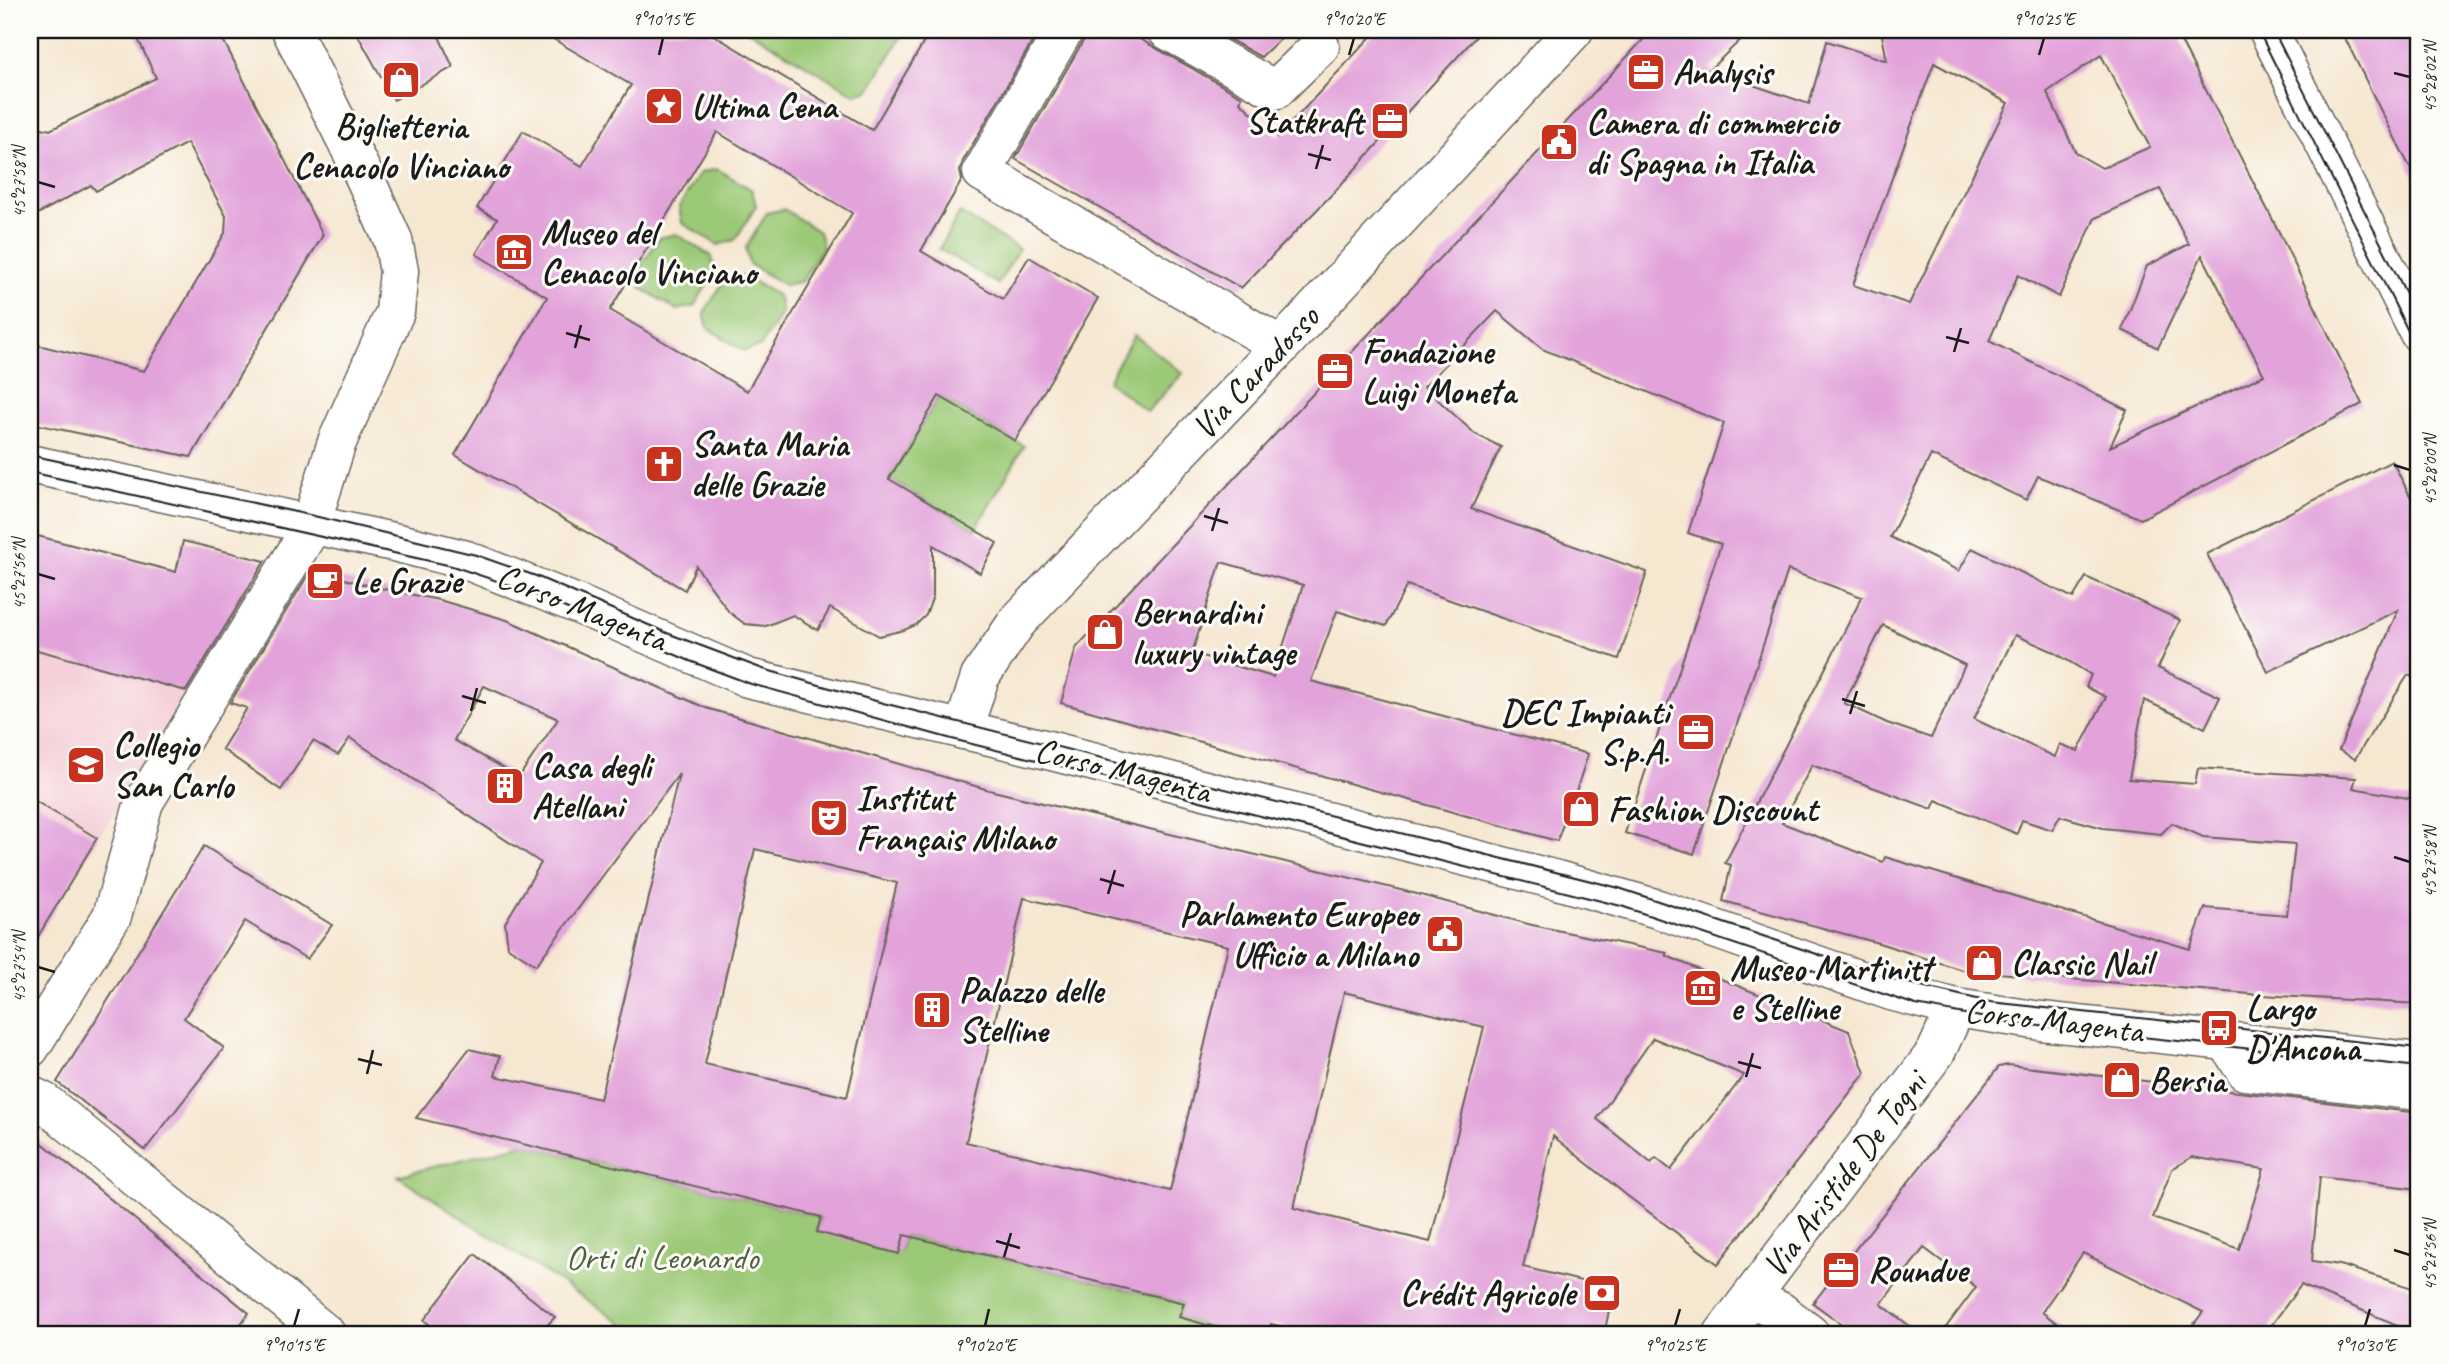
<svg xmlns="http://www.w3.org/2000/svg" width="2449" height="1364" font-family="Caveat,sans-serif">
	<rect width="100%" height="100%" fill="#fdfcf7"/>
	<filter id="ink" filterUnits="userSpaceOnUse"><feTurbulence type="fractalNoise" baseFrequency=".0143" numOctaves="2"/><feDisplacementMap in="SourceGraphic" scale="14" xChannelSelector="R" yChannelSelector="G"/><feConvolveMatrix kernelMatrix="1 2 1 2 8 2 1 2 1" color-interpolation-filters="sRGB"/></filter>
	<filter id="wash" filterUnits="userSpaceOnUse"><feTurbulence type="fractalNoise" baseFrequency=".00686" numOctaves="4" result="noise"/><feDisplacementMap in="SourceGraphic" scale="28" xChannelSelector="R" yChannelSelector="G"/><feGaussianBlur stdDeviation="1.57" result="paint"/><feColorMatrix in="noise" values="0 0 0 0 0 0 0 0 0 0 0 0 0 0 0 0 0 1.4 0 .05"/><feComposite in="paint" operator="in"/></filter>
	<g filter="url(#wash)">
		<rect width="100%" height="100%" fill="#f6e7d1"/>
		<path fill="#f5cfd9" d="M 30,534 L 175,572 L 183,541 L 265,561 L 30,950 Z"/>
		<g fill="#9cc977" stroke="#5c724a" stroke-width="2">
			<path d="M 747,30 L 905,30 L 869,90 L 855,94 Z"/>
			<path d="M 717,169 L 752,190 L 756,206 L 735,240 L 718,245 L 682,223 L 679,207 L 700,173 Z"/>
			<path d="M 784,209 L 819,232 L 823,247 L 802,281 L 785,285 L 749,264 L 746,248 L 767,213 Z"/>
			<path d="M 960,213 L 1019,249 L 998,284 L 939,249 Z"/>
			<path d="M 676,234 L 711,256 L 715,272 L 694,306 L 677,310 L 641,288 L 637,273 L 659,238 Z"/>
			<path d="M 743,275 L 778,296 L 782,312 L 761,346 L 744,351 L 708,328 L 704,313 L 726,278 Z"/>
			<path d="M 1134,335 L 1183,373 L 1147,412 L 1108,381 Z"/>
			<path d="M 939,396 L 1024,446 L 975,530 L 889,479 Z"/>
			<path d="M 523,1144 L 821,1217 L 817,1231 L 899,1253 L 904,1235 L 1184,1303 L 1180,1317 L 1239,1334 L 639,1334 L 398,1176 Z"/>
		</g>
		<g id="blocks">
			<g fill="#e2a3da" fill-rule="evenodd">
				<path d="M 134,30 L 218,30 L 323,235 L 191,457 L 30,423 L 30,343 L 144,371 L 225,233 L 226,216 L 187,143 L 96,191 L 91,185 L 30,218 L 30,125 L 50,130 L 156,78 Z"/>
				<path d="M 355,30 L 436,30 L 453,67 L 394,100 Z"/>
				<path d="M 538,30 L 705,30 L 872,130 L 931,30 L 1039,30 L 963,161 L 960,171 L 962,180 L 921,251 L 1003,299 L 1029,257 L 1098,298 L 1015,441 L 939,396 L 889,479 L 997,543 L 980,573 L 933,545 L 933,596 L 926,615 L 916,625 L 904,630 L 879,636 L 830,608 L 818,630 L 793,615 L 766,626 L 745,624 L 729,612 L 696,566 L 685,590 L 455,455 L 547,297 L 476,254 L 497,219 L 477,208 L 523,131 L 582,166 L 631,85 ZM 717,132 L 852,213 L 747,391 L 610,310 Z"/>
				<path d="M 1086,30 L 1124,30 L 1242,97 L 1240,102 L 1278,137 L 1377,30 L 1482,30 L 1336,190 L 1241,288 L 1015,159 L 1083,41 Z"/>
				<path d="M 1212,30 L 1289,30 L 1261,57 Z"/>
				<path d="M 1652,30 L 1751,30 L 1709,70 L 1809,104 L 1827,41 L 1887,61 L 1882,35 L 1873,30 L 2175,30 L 2278,230 L 2362,404 L 2141,519 L 2038,476 L 2026,500 L 1931,455 L 1890,537 L 1959,571 L 1972,548 L 2073,598 L 2086,577 L 2180,620 L 2158,668 L 2220,697 L 2205,728 L 2144,700 L 2129,779 L 2195,784 L 2198,768 L 2356,778 L 2353,788 L 2419,800 L 2419,1004 L 2262,995 L 1962,970 L 1882,944 L 1723,901 L 1731,865 L 1725,863 L 1862,597 L 1788,570 L 1694,854 L 1625,833 L 1721,544 L 1688,533 L 1724,423 L 1542,349 L 1497,311 L 1424,387 L 1475,434 L 1501,447 L 1471,509 L 1647,572 L 1619,659 L 1407,585 L 1386,626 L 1337,611 L 1311,681 L 1588,754 L 1568,816 L 1566,816 L 1557,841 L 1061,703 L 1076,648 ZM 2101,55 L 2150,147 L 2102,168 L 2076,153 L 2047,92 ZM 1934,63 L 2008,103 L 1909,304 L 1853,285 ZM 2160,189 L 2189,244 L 2147,266 L 2122,330 L 2158,348 L 2202,255 L 2264,375 L 2110,447 L 2127,410 L 1989,341 L 2018,275 L 2059,297 L 2095,218 ZM 1221,562 L 1303,585 L 1273,677 L 1192,653 ZM 1883,625 L 1965,665 L 1931,738 L 1887,723 L 1844,703 ZM 2015,635 L 2052,651 L 2091,675 L 2086,687 L 2106,697 L 2078,751 L 2060,744 L 2055,757 L 1974,719 ZM 1812,765 L 1932,809 L 1936,800 L 2017,834 L 2022,820 L 2052,830 L 2060,816 L 2103,828 L 2161,834 L 2172,823 L 2203,837 L 2295,844 L 2287,915 L 2205,908 L 2190,949 L 1885,857 L 1883,862 L 1782,823 Z"/>
				<path d="M 2341,30 L 2419,30 L 2419,185 L 2378,105 Z"/>
				<path d="M 2392,461 L 2419,513 L 2419,680 L 2408,675 L 2355,759 L 2339,750 L 2398,610 L 2268,672 L 2207,554 Z"/>
				<path d="M 30,534 L 176,572 L 183,541 L 265,561 L 186,691 L 30,648 Z"/>
				<path d="M 311,570 L 374,587 L 439,600 L 507,620 L 706,708 L 989,790 L 1417,894 L 1532,925 L 1667,953 L 1667,956 L 1711,975 L 1849,1031 L 1865,1073 L 1718,1264 L 1625,1194 L 1553,1136 L 1523,1267 L 1614,1289 L 1604,1334 L 1312,1334 L 1271,1324 L 1267,1334 L 1239,1334 L 1179,1317 L 1184,1303 L 904,1235 L 899,1254 L 817,1232 L 821,1217 L 416,1118 L 469,1049 L 500,1056 L 495,1076 L 600,1099 L 679,774 L 536,965 L 508,947 L 505,923 L 541,863 L 350,738 L 338,755 L 313,741 L 281,790 L 222,749 L 247,708 L 230,703 ZM 484,686 L 558,719 L 519,777 L 454,740 ZM 755,849 L 897,883 L 847,1097 L 705,1064 ZM 1024,898 L 1228,946 L 1170,1191 L 966,1142 ZM 1344,992 L 1484,1027 L 1430,1242 L 1294,1208 ZM 1653,1038 L 1744,1075 L 1671,1170 L 1656,1158 L 1651,1163 L 1597,1119 Z"/>
				<path d="M 30,798 L 97,838 L 30,950 Z"/>
				<path d="M 204,846 L 332,925 L 307,959 L 245,921 L 184,1018 L 224,1048 L 145,1150 L 57,1082 Z"/>
				<path d="M 2008,1065 L 2419,1113 L 2419,1189 L 2320,1177 L 2312,1261 L 2340,1265 L 2419,1290 L 2419,1334 L 2301,1285 L 2265,1334 L 2186,1334 L 2203,1312 L 2083,1253 L 2042,1312 L 2071,1334 L 1941,1334 L 1976,1287 L 1924,1248 L 1881,1304 L 1920,1334 L 1855,1334 L 1813,1303 L 1999,1067 ZM 2192,1157 L 2264,1169 L 2239,1249 L 2153,1218 L 2172,1169 Z"/>
				<path d="M 30,1133 L 249,1313 L 233,1334 L 30,1334 Z"/>
				<path d="M 475,1254 L 555,1317 L 539,1334 L 441,1334 L 424,1320 Z"/>
			</g>
		</g>
	</g>
	<g filter="url(#ink)">
		<use href="#blocks" fill-opacity="0" stroke="#68635b" stroke-width="2"/>
		<g fill="none" stroke-linecap="round" stroke-linejoin="round">
			<g stroke="#68635b" stroke-width="41">
				<g id="minor">
					<path d="M 1064,30 L 982,172 L 1281,346"/>
					<path d="M 1167,30 L 1275,90 L 1320,46"/>
					<path d="M 2268,30 L 2419,333"/>
					<path d="M 30,464 L 398,543 L 466,560 L 577,604 L 748,678 L 1052,751 L 1557,880 L 1658,909 L 1891,991 L 1956,1008 L 2041,1021 L 2419,1062"/>
					<path d="M 963,730 L 980,677 L 1017,622 L 1281,346 L 1574,30"/>
					<path d="M 2226,1040 L 2245,1071 L 2419,1091"/>
					<path d="M 30,1048 L 112,916 L 144,802 L 308,533 L 337,442 L 395,312 L 399,271 L 393,240 L 363,174 L 291,30"/>
					<path d="M 30,1095 L 44,1102 L 326,1334"/>
					<path d="M 1751,1298 L 1780,1311 L 1810,1334"/>
					<path d="M 1723,1334 L 1936,1052 L 1956,1008"/>
				</g>
			</g>
			<use href="#minor" stroke="#fff" stroke-width="38"/>
			<g stroke="#1c1c1c" stroke-width="2">
				<path d="M 2258,30 L 2419,353"/>
				<path d="M 2273,30 L 2419,319"/>
				<path d="M 30,455 L 314,516 L 476,555 L 536,576 L 667,633 L 763,669 L 883,703 L 1619,888 L 1895,980 L 1990,1002 L 2419,1048"/>
				<path d="M 30,472 L 452,566 L 521,589 L 690,661 L 751,684 L 952,739 L 1621,906 L 1916,1005 L 2013,1023 L 2419,1067"/>
			</g>
		</g>
	</g>
	<path fill="none" stroke="#1c1c1c" stroke-width="2.5" d="M 659,55 L 663,38M 1349,55 L 1354,38M 2039,55 L 2044,38M 2394,73 L 2410,77M 1308,154 L 1331,160M 1316,169 L 1323,145M 38,182 L 55,187M 566,333 L 590,340M 1946,337 L 1969,343M 575,348 L 581,325M 1954,352 L 1961,328M 2394,465 L 2410,470M 1204,516 L 1228,523M 1212,531 L 1219,508M 38,574 L 55,579M 462,696 L 486,703M 1842,699 L 1865,706M 471,711 L 477,688M 1850,714 L 1857,691M 2394,857 L 2410,862M 1100,879 L 1124,886M 1108,894 L 1115,870M 38,967 L 55,972M 358,1059 L 382,1065M 1738,1062 L 1761,1068M 367,1074 L 373,1050M 1746,1077 L 1753,1053M 996,1241 L 1020,1248M 2394,1250 L 2410,1255M 1004,1257 L 1011,1233M 294,1326 L 299,1309M 985,1326 L 989,1309M 1675,1326 L 1680,1309M 2365,1326 L 2370,1309"/>
	<defs>
		<g id="office-square" transform="scale(2.0125)"><rect x="-9" y="-9" width="18" height="18" rx="4" fill="#c8321e" stroke="#fdfcf7"/><path d="M-6-3h4V-5.5h4V-3h4V5H-6ZM-1-4.5V-3h2v-1.5ZM-6 0V1H6V0Z" fill="#fff"/></g>
		<g id="shop-square" transform="scale(2.0125)"><rect x="-9" y="-9" width="18" height="18" rx="4" fill="#c8321e" stroke="#fdfcf7"/><path d="M-5-2.5h2.3a2.7 3.5 0 0 1 5.4 0H5L5.5 6h-11ZM-1.5-2.5h3a1.5 2.3 0 0 0-3 0Z" fill="#fff"/></g>
		<g id="sight-square" transform="scale(2.0125)"><rect x="-9" y="-9" width="18" height="18" rx="4" fill="#c8321e" stroke="#fdfcf7"/><path d="M0-6L1.8-2.2L6-1.7L2.9 1.2L3.7 5.4L0 3.3L-3.7 5.4L-2.9 1.2L-6-1.7L-1.8-2.2Z" fill="#fff"/></g>
		<g id="civic-square" transform="scale(2.0125)"><rect x="-9" y="-9" width="18" height="18" rx="4" fill="#c8321e" stroke="#fdfcf7"/><path d="M-.6-6.5H3V-4.5H.6V-3L4-1V1h2V6H-6V1h2V-1L-.6-3ZM-1.2 2.5V6h2.4V2.5Z" fill="#fff"/></g>
		<g id="museum-square" transform="scale(2.0125)"><rect x="-9" y="-9" width="18" height="18" rx="4" fill="#c8321e" stroke="#fdfcf7"/><path d="M0-6L6-3V-2H-6V-3ZM-5-1h2V3h-2ZM-1-1h2V3h-2ZM3-1h2V3H3ZM-6 4H6V6H-6Z" fill="#fff"/></g>
		<g id="church-square" transform="scale(2.0125)"><rect x="-9" y="-9" width="18" height="18" rx="4" fill="#c8321e" stroke="#fdfcf7"/><path d="M-1.2-6h2.4v3.5h3.3v2.4h-3.3V6h-2.4V-.1h-3.3v-2.4h3.3Z" fill="#fff"/></g>
		<g id="cafe-square" transform="scale(2.0125)"><rect x="-9" y="-9" width="18" height="18" rx="4" fill="#c8321e" stroke="#fdfcf7"/><path d="M-5.5-4.5H6V0H3Q3 3.5 0 3.5H-2.5Q-5.5 3.5-5.5 0ZM3-3.2v2h1.7v-2ZM-6 4.5H4V6H-6Z" fill="#fff"/></g>
		<g id="school-square" transform="scale(2.0125)"><rect x="-9" y="-9" width="18" height="18" rx="4" fill="#c8321e" stroke="#fdfcf7"/><path d="M0-5L7-2L0 1L-7-2ZM-4 1L0 2.5L4 1V4Q0 6-4 4Z" fill="#fff"/></g>
		<g id="building-square" transform="scale(2.0125)"><rect x="-9" y="-9" width="18" height="18" rx="4" fill="#c8321e" stroke="#fdfcf7"/><path d="M-4-6H4V6H1V3H-1V6H-4ZM-2.5-4.3h1.7v1.8h-1.7ZM.8-4.3h1.7v1.8H.8ZM-2.5-1h1.7V.8h-1.7ZM.8-1h1.7V.8H.8Z" fill="#fff"/></g>
		<g id="theatre-square" transform="scale(2.0125)"><rect x="-9" y="-9" width="18" height="18" rx="4" fill="#c8321e" stroke="#fdfcf7"/><path d="M-5-5.5Q0-4 5-5.5V0Q5 5 0 6Q-5 5-5 0ZM-3.3-2.5H-1v1.5H-3.3ZM1-2.5H3.3v1.5H1ZM-2.8 1Q0 5.5 2.8 1Z" fill="#fff"/></g>
		<g id="bus-square" transform="scale(2.0125)"><rect x="-9" y="-9" width="18" height="18" rx="4" fill="#c8321e" stroke="#fdfcf7"/><path d="M-5-6H5V4H4V6H2V4H-2V6H-4V4H-5ZM-3.5-4V0h7V-4ZM-3.5 1.2v1.5H-2V1.2ZM2 1.2v1.5H3.5V1.2Z" fill="#fff"/></g>
		<g id="bank-square" transform="scale(2.0125)"><rect x="-9" y="-9" width="18" height="18" rx="4" fill="#c8321e" stroke="#fdfcf7"/><path d="M-6-4H6V4H-6ZM0-2.3a2.3 2.3 0 1 0 0 4.6a2.3 2.3 0 1 0 0-4.6Z" fill="#fff"/></g>
	</defs>
	<g fill-rule="evenodd">
		<use href="#office-square" x="1646" y="72"/>
		<use href="#shop-square" x="401" y="80"/>
		<use href="#sight-square" x="664" y="106"/>
		<use href="#office-square" x="1390" y="121"/>
		<use href="#civic-square" x="1559" y="142"/>
		<use href="#museum-square" x="514" y="252"/>
		<use href="#office-square" x="1335" y="371"/>
		<use href="#church-square" x="664" y="464"/>
		<use href="#cafe-square" x="325" y="581"/>
		<use href="#shop-square" x="1105" y="632"/>
		<use href="#office-square" x="1696" y="732"/>
		<use href="#school-square" x="86" y="765"/>
		<use href="#building-square" x="505" y="786"/>
		<use href="#shop-square" x="1581" y="809"/>
		<use href="#theatre-square" x="829" y="818"/>
		<use href="#civic-square" x="1445" y="934"/>
		<use href="#shop-square" x="1984" y="963"/>
		<use href="#museum-square" x="1703" y="988"/>
		<use href="#building-square" x="932" y="1010"/>
		<use href="#bus-square" x="2219" y="1028"/>
		<use href="#shop-square" x="2122" y="1080"/>
		<use href="#office-square" x="1841" y="1270"/>
		<use href="#bank-square" x="1602" y="1293"/>
	</g>
	<g text-anchor="middle" stroke-width="6" stroke-linejoin="round" paint-order="stroke">
		<g font-size="35" font-weight="bold" fill="#1c1c1c" stroke="#fdfcf7" text-anchor="start">
			<text x="1673" y="84">Analysis</text>
			<text x="691" y="118">Ultima Cena</text>
			<text x="1363" y="133" text-anchor="end">Statkraft</text>
			<text x="1586" y="134">Camera di commercio<tspan x="1586" dy="40">di Spagna in Italia</tspan></text>
			<text x="401" y="138" text-anchor="middle">Biglietteria<tspan x="401" dy="40">Cenacolo Vinciano</tspan></text>
			<text x="541" y="244">Museo del<tspan x="541" dy="40">Cenacolo Vinciano</tspan></text>
			<text x="1362" y="363">Fondazione<tspan x="1362" dy="40">Luigi Moneta</tspan></text>
			<text x="691" y="456">Santa Maria<tspan x="691" dy="40">delle Grazie</tspan></text>
			<text x="352" y="593">Le Grazie</text>
			<text x="1132" y="624">Bernardini<tspan x="1132" dy="40">luxury vintage</tspan></text>
			<text x="1669" y="724" text-anchor="end">DEC Impianti<tspan x="1669" dy="40">S.p.A.</tspan></text>
			<text x="113" y="757">Collegio<tspan x="113" dy="40">San Carlo</tspan></text>
			<text x="532" y="778">Casa degli<tspan x="532" dy="40">Atellani</tspan></text>
			<text x="856" y="810">Institut<tspan x="856" dy="40">Français Milano</tspan></text>
			<text x="1608" y="821">Fashion Discount</text>
			<text x="1418" y="926" text-anchor="end">Parlamento Europeo<tspan x="1418" dy="40">Ufficio a Milano</tspan></text>
			<text x="2011" y="975">Classic Nail</text>
			<text x="1730" y="980">Museo Martinitt<tspan x="1730" dy="40">e Stelline</tspan></text>
			<text x="959" y="1002">Palazzo delle<tspan x="959" dy="40">Stelline</tspan></text>
			<text x="2246" y="1020">Largo<tspan x="2246" dy="40">D'Ancona</tspan></text>
			<text x="2149" y="1092">Bersia</text>
			<text x="1868" y="1282">Roundue</text>
			<text x="1575" y="1305" text-anchor="end">Crédit Agricole</text>
		</g>
		<g font-size="35" fill="#1c1c1c" stroke="#fdfcf7">
			<text transform="translate(1255 372) rotate(-47)" y="12">Via Caradosso</text>
			<text transform="translate(582 607) rotate(22)" y="12">Corso Magenta</text>
			<text transform="translate(1123 770) rotate(14)" y="12">Corso Magenta</text>
			<text transform="translate(2054 1020) rotate(7)" y="12">Corso Magenta</text>
			<text transform="translate(1844 1174) rotate(-53)" y="12">Via Aristide De Togni</text>
		</g>
		<g font-size="35" fill="#4f6140" stroke="#fdfcf7">
			<text x="662" y="1269">Orti di Leonardo</text>
		</g>
	</g>
	<rect width="2449" height="1364" fill="none" stroke="#fdfcf7" stroke-width="77"/>
	<rect x="38" y="38" width="2372" height="1288" fill="none" stroke="#1c1c1c" stroke-width="2.5"/>
	<g font-size="18" text-anchor="middle" fill="#1c1c1c">
		<text x="663" y="25">9°10'15"E</text>
		<text x="1354" y="25">9°10'20"E</text>
		<text x="2044" y="25">9°10'25"E</text>
		<text transform="translate(2430 77) rotate(-90)" y="6">45°28'02"N</text>
		<text transform="translate(19 182) rotate(-90)" y="6">45°27'58"N</text>
		<text transform="translate(2430 470) rotate(-90)" y="6">45°28'00"N</text>
		<text transform="translate(19 574) rotate(-90)" y="6">45°27'56"N</text>
		<text transform="translate(2430 862) rotate(-90)" y="6">45°27'58"N</text>
		<text transform="translate(19 967) rotate(-90)" y="6">45°27'54"N</text>
		<text transform="translate(2430 1255) rotate(-90)" y="6">45°27'56"N</text>
		<text x="294" y="1351">9°10'15"E</text>
		<text x="985" y="1351">9°10'20"E</text>
		<text x="1675" y="1351">9°10'25"E</text>
		<text x="2365" y="1351">9°10'30"E</text>
	</g>
</svg>
